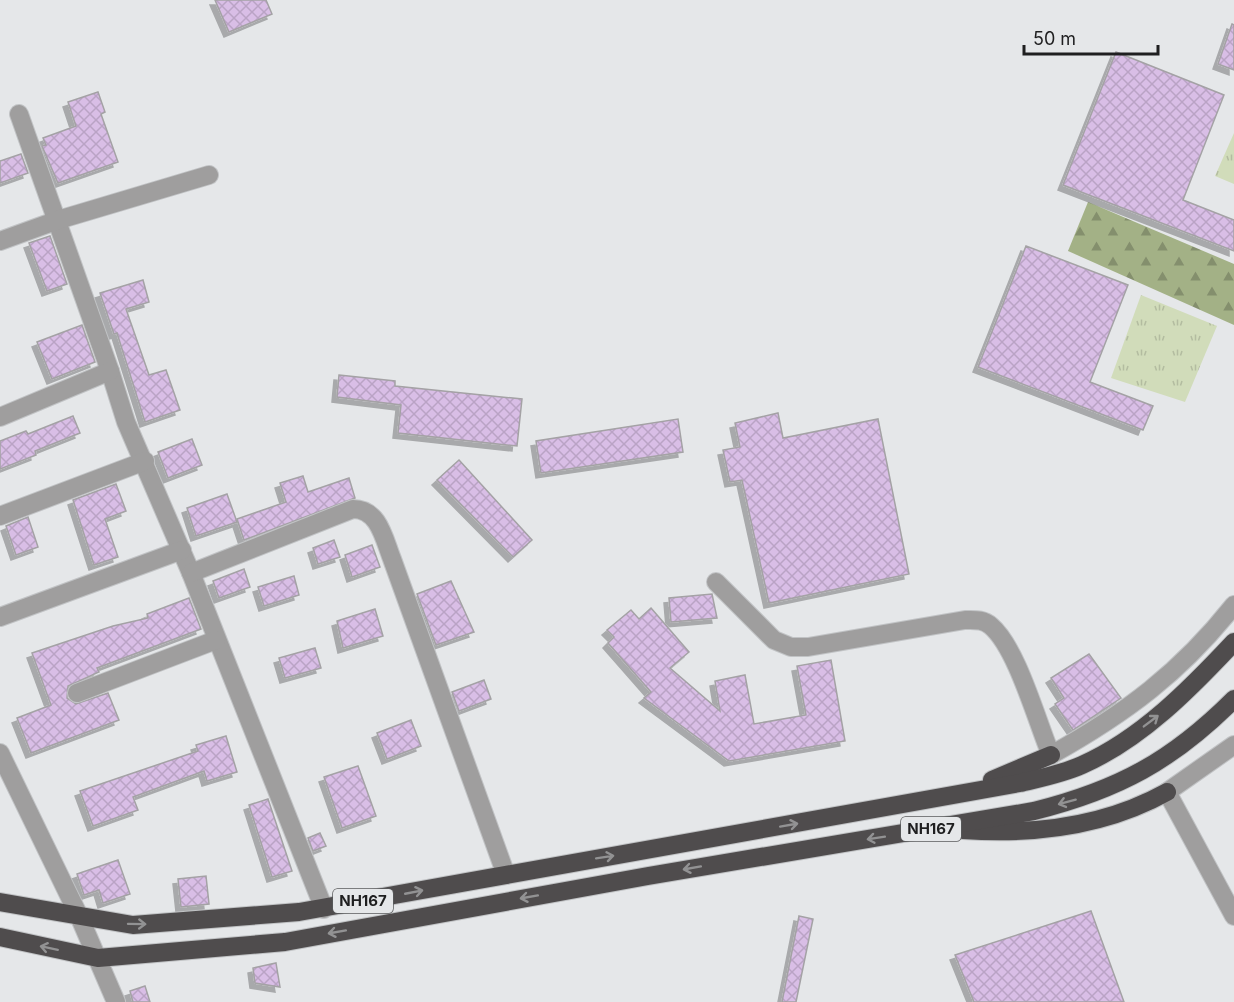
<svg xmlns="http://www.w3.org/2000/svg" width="1234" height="1002" font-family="Inter,sans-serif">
	<defs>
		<pattern id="grass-tufts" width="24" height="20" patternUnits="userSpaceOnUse" patternTransform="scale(1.5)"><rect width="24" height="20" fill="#d1dcba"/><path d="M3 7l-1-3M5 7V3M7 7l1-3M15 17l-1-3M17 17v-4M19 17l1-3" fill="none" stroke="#b3bca0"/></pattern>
		<pattern id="forest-firs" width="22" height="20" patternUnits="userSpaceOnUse" patternTransform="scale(1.5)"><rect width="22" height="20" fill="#a3b186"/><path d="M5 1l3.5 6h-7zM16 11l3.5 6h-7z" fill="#848f6d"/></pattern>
		<pattern id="building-cross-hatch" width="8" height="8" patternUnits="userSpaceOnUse" patternTransform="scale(1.5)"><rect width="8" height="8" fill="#d9bee6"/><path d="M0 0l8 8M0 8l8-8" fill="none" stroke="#baa3c5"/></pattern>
		<filter id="shadow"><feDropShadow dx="-5" dy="5" stdDeviation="0" flood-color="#0004"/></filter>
	</defs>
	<rect width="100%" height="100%" fill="#e5e7e9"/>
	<g fill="url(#grass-tufts)">
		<path d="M 1234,133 L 1234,184 L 1215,176 Z"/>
		<path d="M 1141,295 L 1217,326 L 1185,402 L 1111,378 Z"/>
	</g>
	<path fill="url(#forest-firs)" d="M 1088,202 L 1234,264 L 1234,325 L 1068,251 Z"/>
	<g fill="url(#building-cross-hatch)" stroke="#a4a2a5" stroke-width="1.5" filter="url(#shadow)">
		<path d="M 215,0 L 266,0 L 272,14 L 229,32 Z"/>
		<path d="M 1232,24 L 1234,25 L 1234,70 L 1218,64 Z"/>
		<path d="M 1116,52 L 1224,95 L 1183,200 L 1234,220 L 1234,251 L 1063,185 Z"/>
		<path d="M 98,92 L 105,112 L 101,114 L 118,162 L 58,183 L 42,146 L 46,145 L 43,138 L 76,126 L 68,102 Z"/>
		<path d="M 21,154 L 28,173 L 0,183 L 0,161 Z"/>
		<path d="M 50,236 L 67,284 L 47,291 L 29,243 Z"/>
		<path d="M 1026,246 L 1128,285 L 1090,382 L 1153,406 L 1143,430 L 978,367 Z"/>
		<path d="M 143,280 L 149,302 L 126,309 L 149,375 L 166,370 L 180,410 L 145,422 L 117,333 L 114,334 L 100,293 Z"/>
		<path d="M 82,325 L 95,362 L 52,379 L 37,342 Z"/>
		<path d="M 339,375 L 395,381 L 395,386 L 522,399 L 517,446 L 398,433 L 401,405 L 337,397 Z"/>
		<path d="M 778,413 L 783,438 L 878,419 L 909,574 L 769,603 L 742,480 L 730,482 L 723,450 L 740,447 L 735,423 Z"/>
		<path d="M 73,416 L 80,433 L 35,451 L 36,455 L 0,469 L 0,441 L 26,431 L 28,434 Z"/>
		<path d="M 678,419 L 683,452 L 541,473 L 536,441 Z"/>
		<path d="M 192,439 L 202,465 L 168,478 L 158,452 Z"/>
		<path d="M 459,460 L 532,540 L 513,557 L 437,480 Z"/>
		<path d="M 303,476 L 308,492 L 349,478 L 355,498 L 244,540 L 237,519 L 286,502 L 280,483 Z"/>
		<path d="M 116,484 L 126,511 L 105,519 L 118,557 L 94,565 L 73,500 Z"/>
		<path d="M 227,494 L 237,522 L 196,536 L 187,508 Z"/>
		<path d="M 28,517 L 38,547 L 16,555 L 6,526 Z"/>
		<path d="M 334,540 L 340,557 L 318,564 L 313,548 Z"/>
		<path d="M 372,545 L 380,567 L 352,577 L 345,555 Z"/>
		<path d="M 244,569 L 250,587 L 219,598 L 213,581 Z"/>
		<path d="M 294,576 L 299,595 L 264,606 L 258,587 Z"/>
		<path d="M 451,581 L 474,632 L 436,645 L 417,594 Z"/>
		<path d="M 712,594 L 717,618 L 671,622 L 669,598 Z"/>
		<path d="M 189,598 L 201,629 L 97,668 L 99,672 L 68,686 L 67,698 L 76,704 L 108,693 L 119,720 L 31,753 L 17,718 L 51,705 L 32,653 L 113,626 L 148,618 L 147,614 Z"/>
		<path d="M 651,608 L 689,652 L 670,668 L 720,711 L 715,681 L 745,675 L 754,724 L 806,715 L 797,666 L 831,660 L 845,741 L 729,761 L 644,698 L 651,692 L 608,643 L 614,637 L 607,630 L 631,610 L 639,619 Z"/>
		<path d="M 375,609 L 383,636 L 343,648 L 337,621 Z"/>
		<path d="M 315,648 L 321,668 L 285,678 L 279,658 Z"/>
		<path d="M 1089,654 L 1121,698 L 1073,730 L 1055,704 L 1064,698 L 1051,678 Z"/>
		<path d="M 484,680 L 491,699 L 459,711 L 452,692 Z"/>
		<path d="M 411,720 L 421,746 L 387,759 L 377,733 Z"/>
		<path d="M 226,736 L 237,772 L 207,781 L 204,771 L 133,797 L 138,810 L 93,826 L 80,791 L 198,751 L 196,745 Z"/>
		<path d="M 358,766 L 376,816 L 342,828 L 324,777 Z"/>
		<path d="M 268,799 L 292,871 L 272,877 L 249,805 Z"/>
		<path d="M 320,833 L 326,846 L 313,851 L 308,838 Z"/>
		<path d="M 118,860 L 130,894 L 103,903 L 99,890 L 84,895 L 77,874 Z"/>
		<path d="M 206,876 L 209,904 L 181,907 L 178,879 Z"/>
		<path d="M 1091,911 L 1124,1002 L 974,1002 L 955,955 Z"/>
		<path d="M 799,916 L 813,919 L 796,1002 L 782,1002 Z"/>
		<path d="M 276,963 L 280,987 L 255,983 L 253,968 Z"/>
		<path d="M 145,986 L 150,1002 L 133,1002 L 130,991 Z"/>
	</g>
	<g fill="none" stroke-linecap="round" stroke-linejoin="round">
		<g stroke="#c1c3c5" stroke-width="20">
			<g id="minor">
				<path d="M 19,114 L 110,371 L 126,422 L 191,573 L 324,909"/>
				<path d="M 0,241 L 58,220 L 209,175"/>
				<path d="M 0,417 L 110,371"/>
				<path d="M 0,516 L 145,461"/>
				<path d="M 191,573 L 353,509 C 379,509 384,539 392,559 L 506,875"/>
				<path d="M 716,582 L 774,640 L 791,647 L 808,647 L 965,620 C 975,620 983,619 991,626 C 1017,648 1037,722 1051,755 C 1126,713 1180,673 1234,605"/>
				<path d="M 0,617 L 182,550"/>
				<path d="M 77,693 L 216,640"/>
				<path d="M 1234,745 L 1167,792 L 1234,916"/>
				<path d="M 0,753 L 79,916 L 116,1002"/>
			</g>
		</g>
		<g stroke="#c1c3c5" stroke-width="20">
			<g id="highway">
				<path d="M 992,780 L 1051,755"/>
				<path d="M 963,830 C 1033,835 1104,827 1167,792"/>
				<path d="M 0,902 L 133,925 L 299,912 L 1020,783 C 1041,778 1062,774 1082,765 C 1141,739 1190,689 1234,642"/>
				<path d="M 0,937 L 98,958 L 285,942 L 648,876 L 1034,811 C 1118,790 1172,761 1234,699"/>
			</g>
		</g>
		<use href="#minor" stroke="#9f9e9e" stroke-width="18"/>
		<use href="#highway" stroke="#4f4c4d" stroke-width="18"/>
	</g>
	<defs><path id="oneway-shaft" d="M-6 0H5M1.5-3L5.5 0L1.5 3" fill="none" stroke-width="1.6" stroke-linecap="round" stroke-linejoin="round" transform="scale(1.5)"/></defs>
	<g stroke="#929293">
		<use href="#oneway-shaft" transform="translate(1151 721) rotate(-37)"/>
		<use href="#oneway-shaft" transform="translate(1067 802) rotate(165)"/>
		<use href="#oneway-shaft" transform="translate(789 825) rotate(-10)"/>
		<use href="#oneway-shaft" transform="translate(876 838) rotate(171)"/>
		<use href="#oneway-shaft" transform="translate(605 857) rotate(-9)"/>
		<use href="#oneway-shaft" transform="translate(692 868) rotate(170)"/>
		<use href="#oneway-shaft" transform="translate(414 892) rotate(-11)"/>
		<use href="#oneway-shaft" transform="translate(529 897) rotate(170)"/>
		<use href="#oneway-shaft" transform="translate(137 924) rotate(1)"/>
		<use href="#oneway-shaft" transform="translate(337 932) rotate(170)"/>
		<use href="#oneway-shaft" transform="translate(49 948) rotate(-168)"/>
	</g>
	<g text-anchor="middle" stroke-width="5" stroke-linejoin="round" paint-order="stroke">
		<g fill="#e5e7e9" stroke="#5a5b5c" stroke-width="1.5">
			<rect x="901" y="817" width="60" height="24" rx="4.5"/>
			<rect x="333" y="889" width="60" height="24" rx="4.5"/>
		</g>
		<g font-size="15" font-weight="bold" fill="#1f1f20">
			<text x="931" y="834">NH167</text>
			<text x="363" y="906">NH167</text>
		</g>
	</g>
	<path d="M1024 45v9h134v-9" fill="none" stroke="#1f1f20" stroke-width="3"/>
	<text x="1033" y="45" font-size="18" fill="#1f1f20" stroke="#e5e7e9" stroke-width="4.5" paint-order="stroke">50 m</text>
</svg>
